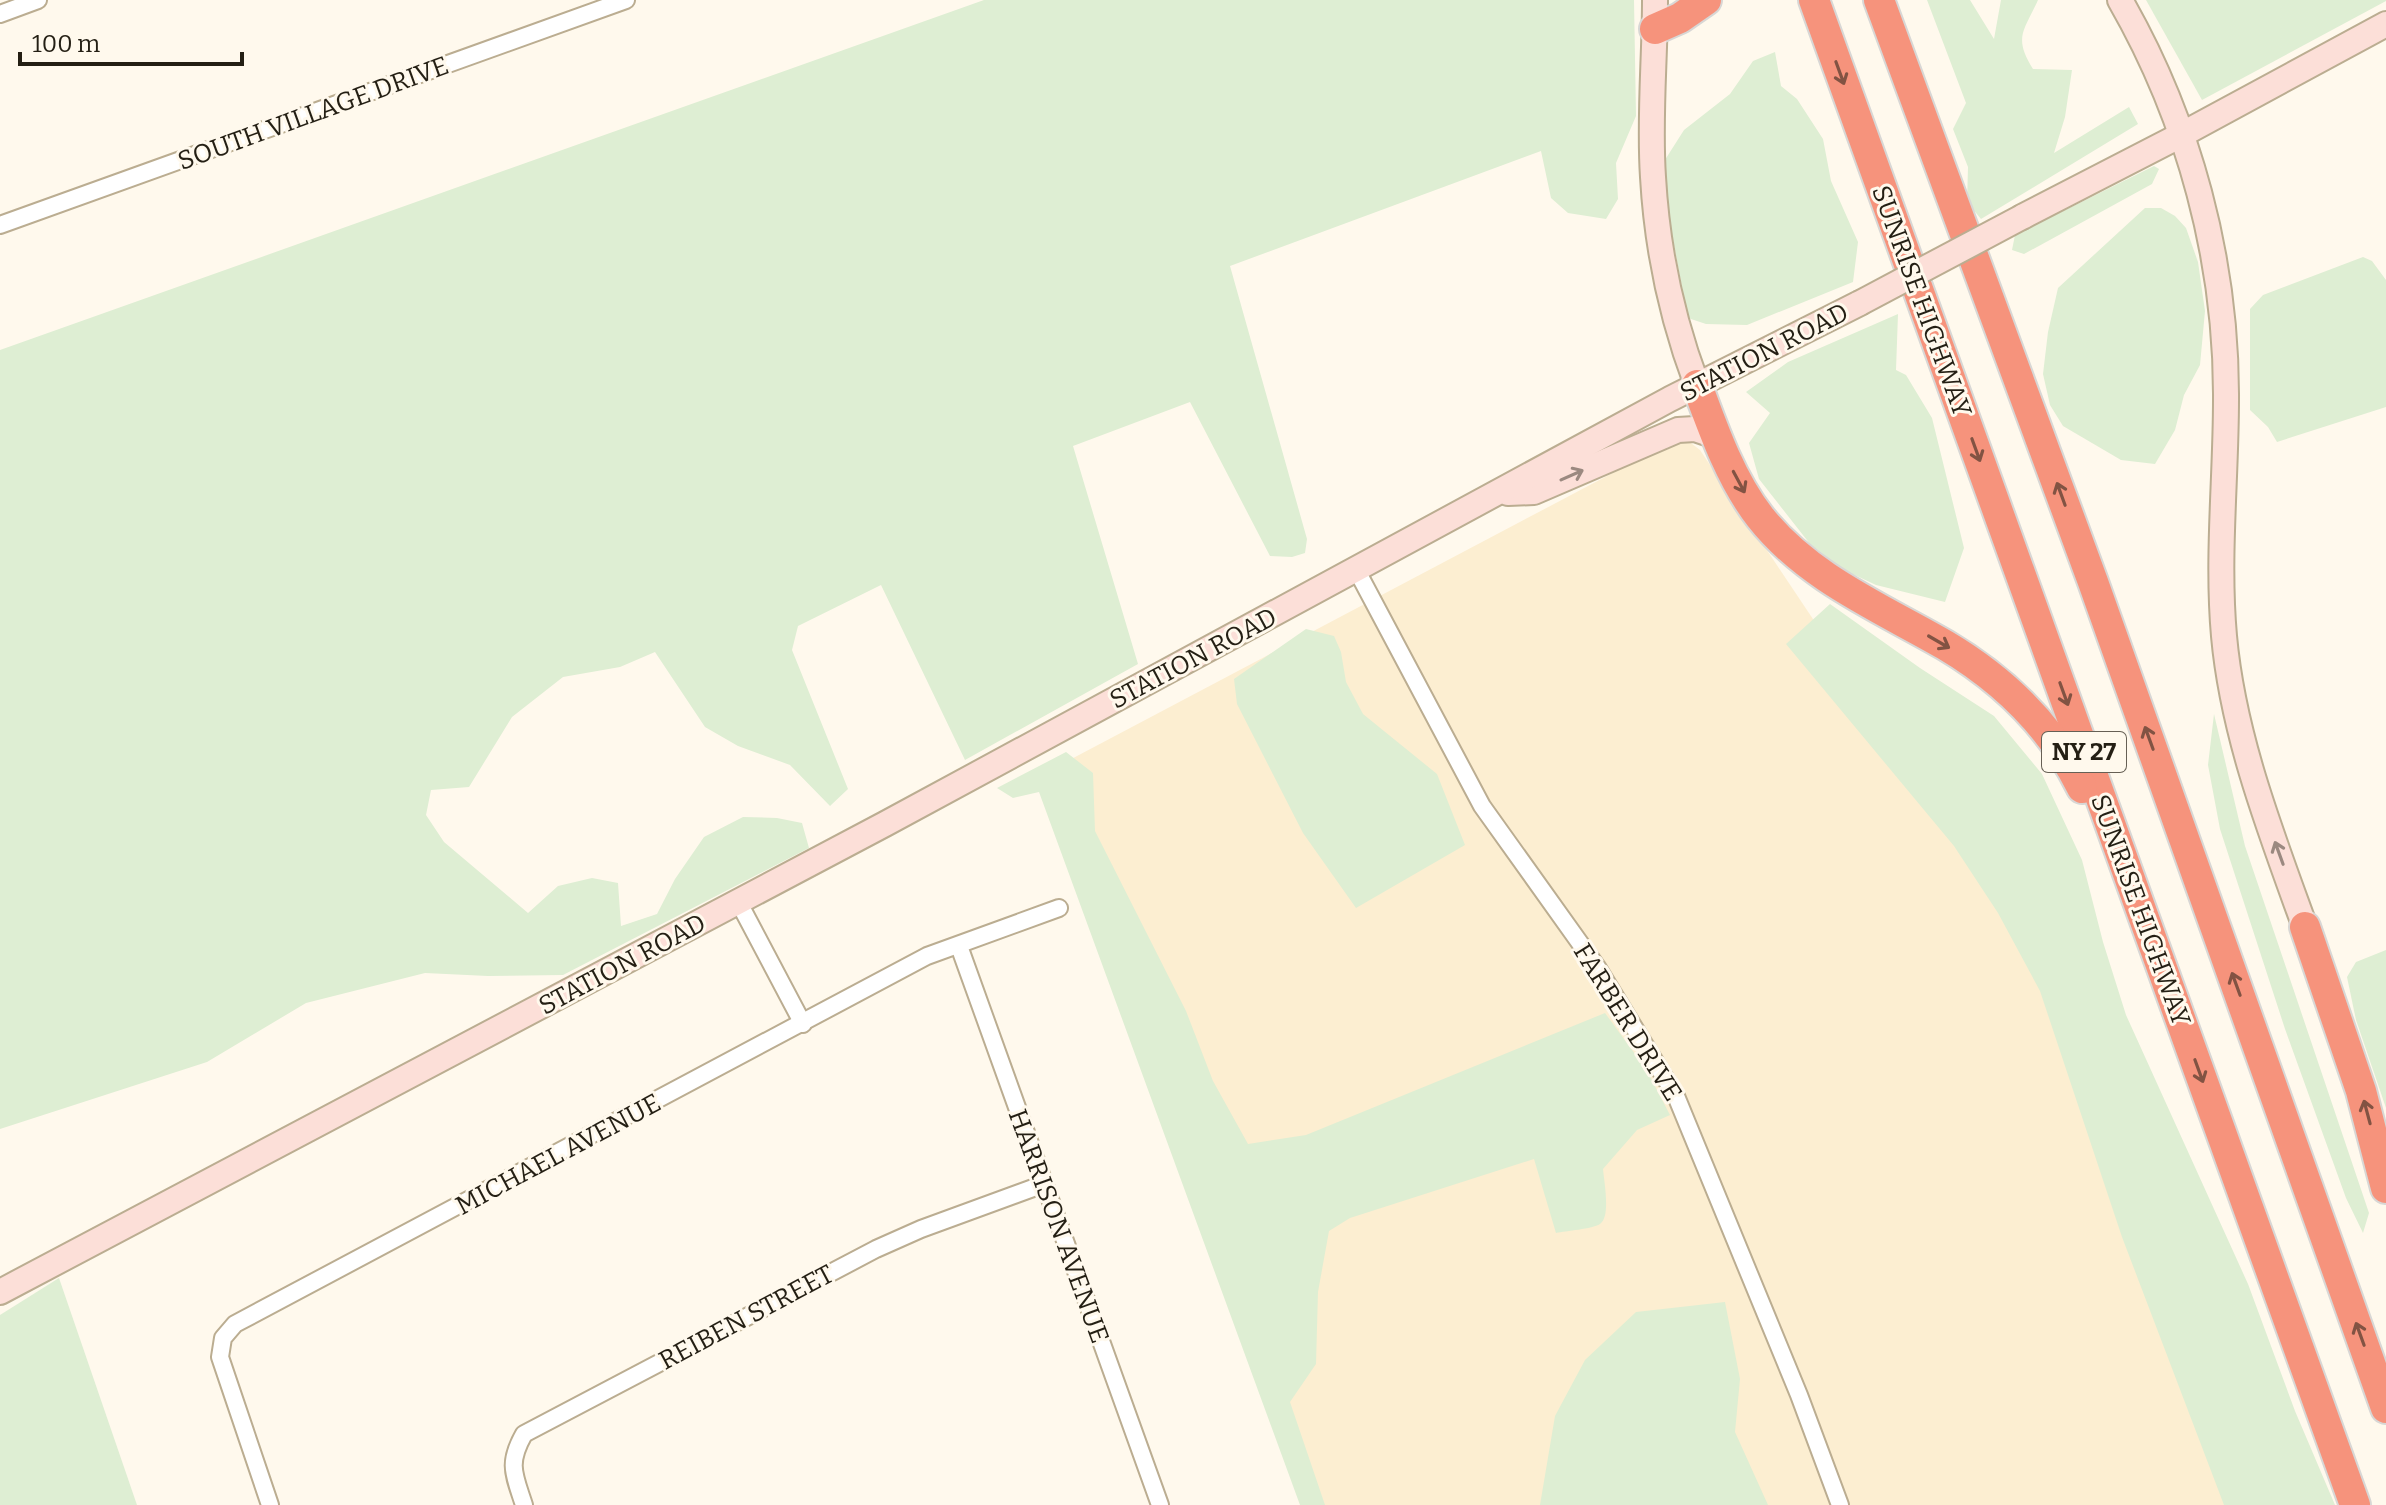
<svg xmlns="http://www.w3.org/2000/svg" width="2386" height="1505" font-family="Bitter,serif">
	<rect width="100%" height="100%" fill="#fff9ed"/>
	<path fill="#fceed1" d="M 1687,440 L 1700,450 L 2057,984 L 2238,1505 L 1306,1505 L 1043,774 L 1660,448 Z"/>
	<g fill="#deeed3">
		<path d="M 984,0 L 1634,0 L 1636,116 L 1616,163 L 1618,199 L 1606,219 L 1568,213 L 1551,198 L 1541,151 L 1230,266 L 1307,539 L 1305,553 L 1292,557 L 1270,556 L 1190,402 L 1073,446 L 1138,664 L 965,760 L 881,585 L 798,626 L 792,650 L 848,789 L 830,806 L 790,765 L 738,746 L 705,727 L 655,652 L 620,667 L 563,677 L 512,717 L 469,787 L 431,790 L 426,815 L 444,842 L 528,913 L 558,886 L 592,878 L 618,883 L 621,926 L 657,914 L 675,879 L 704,837 L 743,817 L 777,818 L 802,823 L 809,848 L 563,975 L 488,976 L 425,973 L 306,1003 L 207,1062 L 0,1129 L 0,350 Z"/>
		<path d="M 1927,0 L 1970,0 L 1994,39 L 2001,0 L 2038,0 C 2024,31 2013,37 2033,69 L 2072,70 L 2065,117 L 2054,153 L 2129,107 L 2138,124 L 1981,219 L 1967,202 L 1968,167 L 1953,129 L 1966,103 Z"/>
		<path d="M 2146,0 L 2386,0 L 2386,1 L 2202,100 Z"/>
		<path d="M 1775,52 L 1781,86 L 1797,99 L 1823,139 L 1831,181 L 1858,242 L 1853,282 L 1747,325 L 1706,324 L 1688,318 L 1667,209 L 1663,163 L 1684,130 L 1730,94 L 1753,61 Z"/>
		<path d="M 2154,166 L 2159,169 L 2152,184 L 2024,254 L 2012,250 L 2015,235 Z"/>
		<path d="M 2145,208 L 2161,208 L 2175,216 L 2186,228 L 2198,262 L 2205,311 L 2200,365 L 2184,395 L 2175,430 L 2155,464 L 2121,460 L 2063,426 L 2050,405 L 2043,374 L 2048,332 L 2058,288 Z"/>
		<path d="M 2363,257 L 2372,261 L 2386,280 L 2386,407 L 2277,442 L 2268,427 L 2250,410 L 2250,309 L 2263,295 Z"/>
		<path d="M 1898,314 L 1896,370 L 1906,375 L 1932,418 L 1964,548 L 1945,602 L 1876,585 L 1844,570 L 1810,544 L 1759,479 L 1749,443 L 1770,413 L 1746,392 L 1788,362 Z"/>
		<path d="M 1830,604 L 1920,668 L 1994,716 L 2042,774 L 2082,860 L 2103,942 L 2126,1015 L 2248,1284 L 2295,1411 L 2335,1505 L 2224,1505 L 2122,1237 L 2040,991 L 1998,913 L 1954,846 L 1786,644 Z"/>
		<path d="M 1306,629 L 1334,636 L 1341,652 L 1346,682 L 1363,714 L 1437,774 L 1465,845 L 1356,908 L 1303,833 L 1237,704 L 1234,679 Z"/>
		<path d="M 2214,714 L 2245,846 L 2369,1213 L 2363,1233 L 2346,1198 L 2285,1029 L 2220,829 L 2208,765 Z"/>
		<path d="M 1066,752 L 1093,773 L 1095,831 L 1186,1011 L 1213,1081 L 1248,1144 L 1306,1135 L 1605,1013 L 1646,1069 L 1670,1115 L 1637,1130 L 1603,1169 C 1604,1181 1611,1217 1600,1224 C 1592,1229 1566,1231 1556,1233 L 1534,1159 L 1350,1218 L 1329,1231 L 1318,1292 L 1316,1364 L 1290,1402 L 1325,1505 L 1300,1505 L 1039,792 L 1013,798 L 997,788 Z"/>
		<path d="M 2386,950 L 2386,1108 L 2356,1020 L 2347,977 L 2356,962 Z"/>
		<path d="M 59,1278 L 137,1505 L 0,1505 L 0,1315 Z"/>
		<path d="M 1725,1302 L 1740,1379 L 1735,1432 L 1768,1505 L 1540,1505 L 1555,1416 L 1585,1360 L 1636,1312 Z"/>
	</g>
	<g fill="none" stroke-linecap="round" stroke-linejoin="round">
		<g stroke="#bbad91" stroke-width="20">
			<g id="street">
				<path d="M 0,14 L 38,0"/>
				<path d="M 0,225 L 626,0"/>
				<path d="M 1356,569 L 1482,806 L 1597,967 L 1676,1096 L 1799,1395 L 1840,1505"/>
				<path d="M 738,901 L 803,1024"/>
				<path d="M 959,946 L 1160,1505"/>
				<path d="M 270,1505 L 220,1357 L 223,1338 L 235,1324 L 927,956 L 1059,908"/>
				<path d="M 524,1505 C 514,1474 507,1464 524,1434 L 876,1249 L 921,1229 L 1044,1184"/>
			</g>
		</g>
		<g stroke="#bbad91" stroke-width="28">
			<g id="secondary">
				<path d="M 1655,0 C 1655,59 1649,118 1653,177 C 1657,247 1672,319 1697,385"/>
				<path d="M 2120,0 C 2189,120 2227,261 2226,400 C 2226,478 2217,557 2224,636 C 2233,736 2271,833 2305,927"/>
				<path d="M 2022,217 L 2181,135 L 2386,24"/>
				<path d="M 1508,493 L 1534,492 L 1678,430 L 1695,429 L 1718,437"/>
				<path d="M 0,1292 L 885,824 L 1670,399 L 1860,303"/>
			</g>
		</g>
		<g stroke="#d8d7d5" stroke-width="34">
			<g id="highway">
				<path d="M 1814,0 L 2355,1505"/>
				<path d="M 1879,0 L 2093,582 L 2386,1408"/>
				<path d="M 1655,29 L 1680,18 L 1706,0"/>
				<path d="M 1697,385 C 1713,429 1731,480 1760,517 C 1807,577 1881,608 1945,645 C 2004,680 2052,727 2082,788"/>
				<path d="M 2305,927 L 2361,1091 L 2386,1188"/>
			</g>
		</g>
		<use href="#street" stroke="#fff" stroke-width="16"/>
		<use href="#secondary" stroke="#fcdfd8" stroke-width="24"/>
		<use href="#highway" stroke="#f6937c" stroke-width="30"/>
		<g stroke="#bbad91" stroke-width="28" stroke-linecap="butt">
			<path id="secondary-bridge" d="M 1860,303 L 2022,217"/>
		</g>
		<use href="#secondary-bridge" stroke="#fcdfd8" stroke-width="24"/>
	</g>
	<defs><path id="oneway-shaft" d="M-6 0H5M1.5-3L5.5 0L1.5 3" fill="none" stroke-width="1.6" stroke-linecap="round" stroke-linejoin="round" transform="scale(2)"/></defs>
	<g stroke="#825343">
		<use href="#oneway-shaft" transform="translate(1840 73) rotate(70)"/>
		<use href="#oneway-shaft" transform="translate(1976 450) rotate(70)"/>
		<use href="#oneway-shaft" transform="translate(1739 482) rotate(62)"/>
		<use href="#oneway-shaft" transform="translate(2061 494) rotate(-110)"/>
		<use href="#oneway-shaft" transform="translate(1939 642) rotate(30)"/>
		<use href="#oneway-shaft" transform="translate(2064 694) rotate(70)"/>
		<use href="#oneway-shaft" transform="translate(2149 738) rotate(-110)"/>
		<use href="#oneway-shaft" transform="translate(2236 984) rotate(-110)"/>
		<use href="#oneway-shaft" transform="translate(2199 1071) rotate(70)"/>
		<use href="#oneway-shaft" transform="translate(2367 1112) rotate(-105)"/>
		<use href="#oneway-shaft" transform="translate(2360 1334) rotate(-110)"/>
	</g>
	<g stroke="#9b8980">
		<use href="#oneway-shaft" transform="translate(1572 475) rotate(-24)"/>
		<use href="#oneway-shaft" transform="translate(2279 853) rotate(-110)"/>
	</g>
	<g text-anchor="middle" stroke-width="6" stroke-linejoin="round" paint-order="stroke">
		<rect fill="#fff9ed" stroke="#666055" stroke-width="2" x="2042" y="732" width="84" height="40" rx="6"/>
		<g font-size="24" font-weight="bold" fill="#241f14">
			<text x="2084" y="760">NY 27</text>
		</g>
		<g font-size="26" fill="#241f14" stroke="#fff9ed">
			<text transform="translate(313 113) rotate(-20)" y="9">SOUTH VILLAGE DRIVE</text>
			<text transform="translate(1922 301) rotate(70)" y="9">SUNRISE HIGHWAY</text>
			<text transform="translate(1764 352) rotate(-27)" y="9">STATION ROAD</text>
			<text transform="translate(1193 658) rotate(-28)" y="9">STATION ROAD</text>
			<text transform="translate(2141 910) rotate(70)" y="9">SUNRISE HIGHWAY</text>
			<text transform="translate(622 964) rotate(-28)" y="9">STATION ROAD</text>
			<text transform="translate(1628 1022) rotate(58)" y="9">FARBER DRIVE</text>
			<text transform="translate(558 1154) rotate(-28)" y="9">MICHAEL AVENUE</text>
			<text transform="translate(1059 1226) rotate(70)" y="9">HARRISON AVENUE</text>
			<text transform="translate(746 1317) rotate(-28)" y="9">REIBEN STREET</text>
		</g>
	</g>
	<path d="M20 52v12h222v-12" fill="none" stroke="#241f14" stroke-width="4"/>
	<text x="32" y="52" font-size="24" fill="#241f14" stroke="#fff9ed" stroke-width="6" paint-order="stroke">100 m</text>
</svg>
